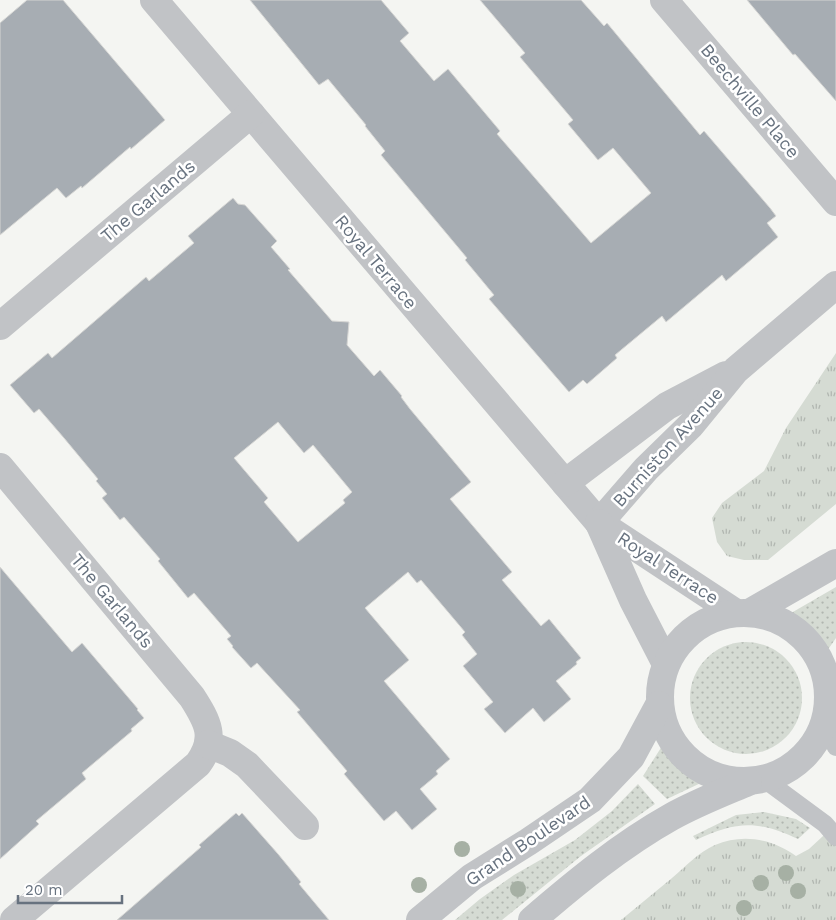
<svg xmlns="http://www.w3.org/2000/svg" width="836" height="920" font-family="'Work Sans',sans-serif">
	<defs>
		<pattern id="grass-dots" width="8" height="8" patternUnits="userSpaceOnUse" patternTransform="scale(1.25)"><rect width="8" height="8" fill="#d5dbd3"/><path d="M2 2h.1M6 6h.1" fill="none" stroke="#b1b6b0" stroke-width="1.8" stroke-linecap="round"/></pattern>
		<pattern id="park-tufts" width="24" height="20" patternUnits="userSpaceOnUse" patternTransform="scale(1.25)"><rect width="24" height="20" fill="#d5dbd3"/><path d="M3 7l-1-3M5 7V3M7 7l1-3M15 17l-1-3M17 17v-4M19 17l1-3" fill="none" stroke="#b1b6b0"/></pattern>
	</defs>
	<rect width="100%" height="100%" fill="#f4f5f2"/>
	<g fill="url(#grass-dots)">
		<path d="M 836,587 L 836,638 L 827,651 C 816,634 804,624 786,616 Z"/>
		<circle cx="746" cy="698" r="56"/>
		<path d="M 664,743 L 682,765 L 705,781 L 667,799 L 643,776 Z"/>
		<path d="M 638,784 L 655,804 L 581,856 L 502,920 L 455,920 L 480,899 L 514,875 L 575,840 L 612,811 Z"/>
		<path d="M 764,812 L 796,819 L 810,828 L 798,839 C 757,820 737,821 696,840 L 693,836 L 736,815 Z"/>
	</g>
	<g fill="url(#park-tufts)">
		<path d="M 836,353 L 836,504 L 768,560 L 744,560 L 727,556 L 717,542 L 712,518 L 722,503 L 764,471 L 786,428 Z"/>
		<path d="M 836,824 L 836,920 L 621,920 C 638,906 655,892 672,878 C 685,867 699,852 715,845 C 743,833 772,839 796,856 L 809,849 Z"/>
	</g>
	<g fill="#a7adb3" stroke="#d6d6d4" fill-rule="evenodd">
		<path d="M 27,0 L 63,0 L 165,120 L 131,149 L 130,147 L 82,188 L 81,186 L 66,198 L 57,188 L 0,235 L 0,23 Z"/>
		<path d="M 250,0 L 381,0 L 409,33 L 400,41 L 434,81 L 448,69 L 500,131 L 497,134 L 591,243 L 651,193 L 613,148 L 598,160 L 568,124 L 573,120 L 520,57 L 525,53 L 480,0 L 581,0 L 604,26 L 607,23 L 700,135 L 704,131 L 770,208 L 776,216 L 767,223 L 778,237 L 726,281 L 722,275 L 666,322 L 662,316 L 615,355 L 617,358 L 587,384 L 583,380 L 569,392 L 489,299 L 494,295 L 465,260 L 467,258 L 381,155 L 385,151 L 365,126 L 366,125 L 328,79 L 319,85 Z"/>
		<path d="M 747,0 L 836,0 L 836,101 L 795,54 L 793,55 Z"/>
		<path d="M 233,198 L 238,204 L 245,205 L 277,241 L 271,247 L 290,269 L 288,270 L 332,321 L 349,322 L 347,345 L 374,376 L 380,370 L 402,396 L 401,397 L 410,409 L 471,482 L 450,499 L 512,572 L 502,580 L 541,626 L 549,619 L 581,658 L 576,662 L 577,664 L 556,681 L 571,699 L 544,722 L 533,708 L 505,733 L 484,709 L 493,702 L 463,666 L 477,654 L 462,635 L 465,632 L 421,580 L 417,583 L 408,572 L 365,608 L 409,660 L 384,681 L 450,759 L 436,771 L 438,774 L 420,789 L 437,809 L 412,830 L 396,811 L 384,821 L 344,774 L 347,771 L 297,712 L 300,710 L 257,663 L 251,668 L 232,647 L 233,646 L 227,639 L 231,636 L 194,593 L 188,598 L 158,561 L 160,559 L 124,517 L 120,520 L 102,498 L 107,494 L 96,481 L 98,479 L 64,438 L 39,409 L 34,413 L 10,385 L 48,353 L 52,358 L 146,277 L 149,281 L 194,243 L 188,236 ZM 278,422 L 304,453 L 313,445 L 352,492 L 343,500 L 345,503 L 298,542 L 264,502 L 268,498 L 234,458 Z"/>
		<path d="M 0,567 L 72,652 L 82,643 L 138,709 L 137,710 L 144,718 L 131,729 L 132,731 L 82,773 L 86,779 L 36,821 L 39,824 L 0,859 Z"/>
		<path d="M 236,813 L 239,816 L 242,813 L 278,854 L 301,882 L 299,884 L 329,920 L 117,920 L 201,847 L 199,845 Z"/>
	</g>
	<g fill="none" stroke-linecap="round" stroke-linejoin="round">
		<g stroke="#c1c3c6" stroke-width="18">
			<path d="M 824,724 L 836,747"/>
			<path d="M 764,779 L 825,824 L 836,837"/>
		</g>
		<g stroke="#c1c3c6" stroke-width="28">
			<path d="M 154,0 L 599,523 L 736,613"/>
			<path d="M 664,0 L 836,202"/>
			<path d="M 0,326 L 251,114"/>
			<path d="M 0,467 L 192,697 C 208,722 217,738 198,764 L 14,920"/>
			<path d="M 565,483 L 667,406 L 726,375"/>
			<path d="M 599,523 L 646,469 L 691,425 L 736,370 L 836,285"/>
			<path d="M 599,523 L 633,600 L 666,664"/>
			<path d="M 208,744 L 230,753 L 247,765 L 305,826"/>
		</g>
		<g stroke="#c1c3c6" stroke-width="28">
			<path d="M 751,612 L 836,563"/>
			<circle cx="744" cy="697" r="84"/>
			<path d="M 420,920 L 472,877 L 528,842 L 590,800 L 631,757 L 659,705"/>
			<path d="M 532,920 C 575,883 621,845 671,817 C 696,803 722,793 748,782"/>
		</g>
	</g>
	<g fill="#a6b0a4">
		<circle cx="462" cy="849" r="8"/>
		<circle cx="786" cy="873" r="8"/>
		<circle cx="761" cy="883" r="8"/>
		<circle cx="419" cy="885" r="8"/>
		<circle cx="518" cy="889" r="8"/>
		<circle cx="798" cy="891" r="8"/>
		<circle cx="744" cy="908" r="8"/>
	</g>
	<g text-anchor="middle" stroke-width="5" stroke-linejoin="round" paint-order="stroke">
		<g font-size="18" fill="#67727f" stroke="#fff">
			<text transform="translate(750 101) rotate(50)" y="6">Beechville Place</text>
			<text transform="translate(148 201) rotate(-40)" y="6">The Garlands</text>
			<text transform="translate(376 262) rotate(50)" y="6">Royal Terrace</text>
			<text transform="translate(668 447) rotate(-48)" y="6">Burniston Avenue</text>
			<text transform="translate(668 568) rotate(33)" y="6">Royal Terrace</text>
			<text transform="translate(112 601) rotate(50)" y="6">The Garlands</text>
			<text transform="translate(528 841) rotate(-34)" y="6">Grand Boulevard</text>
		</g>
	</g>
	<path d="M18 895v8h104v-8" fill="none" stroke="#67727f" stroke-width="2.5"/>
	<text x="25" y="895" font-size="15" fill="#67727f" stroke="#ffffff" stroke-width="4" paint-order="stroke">20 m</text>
</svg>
